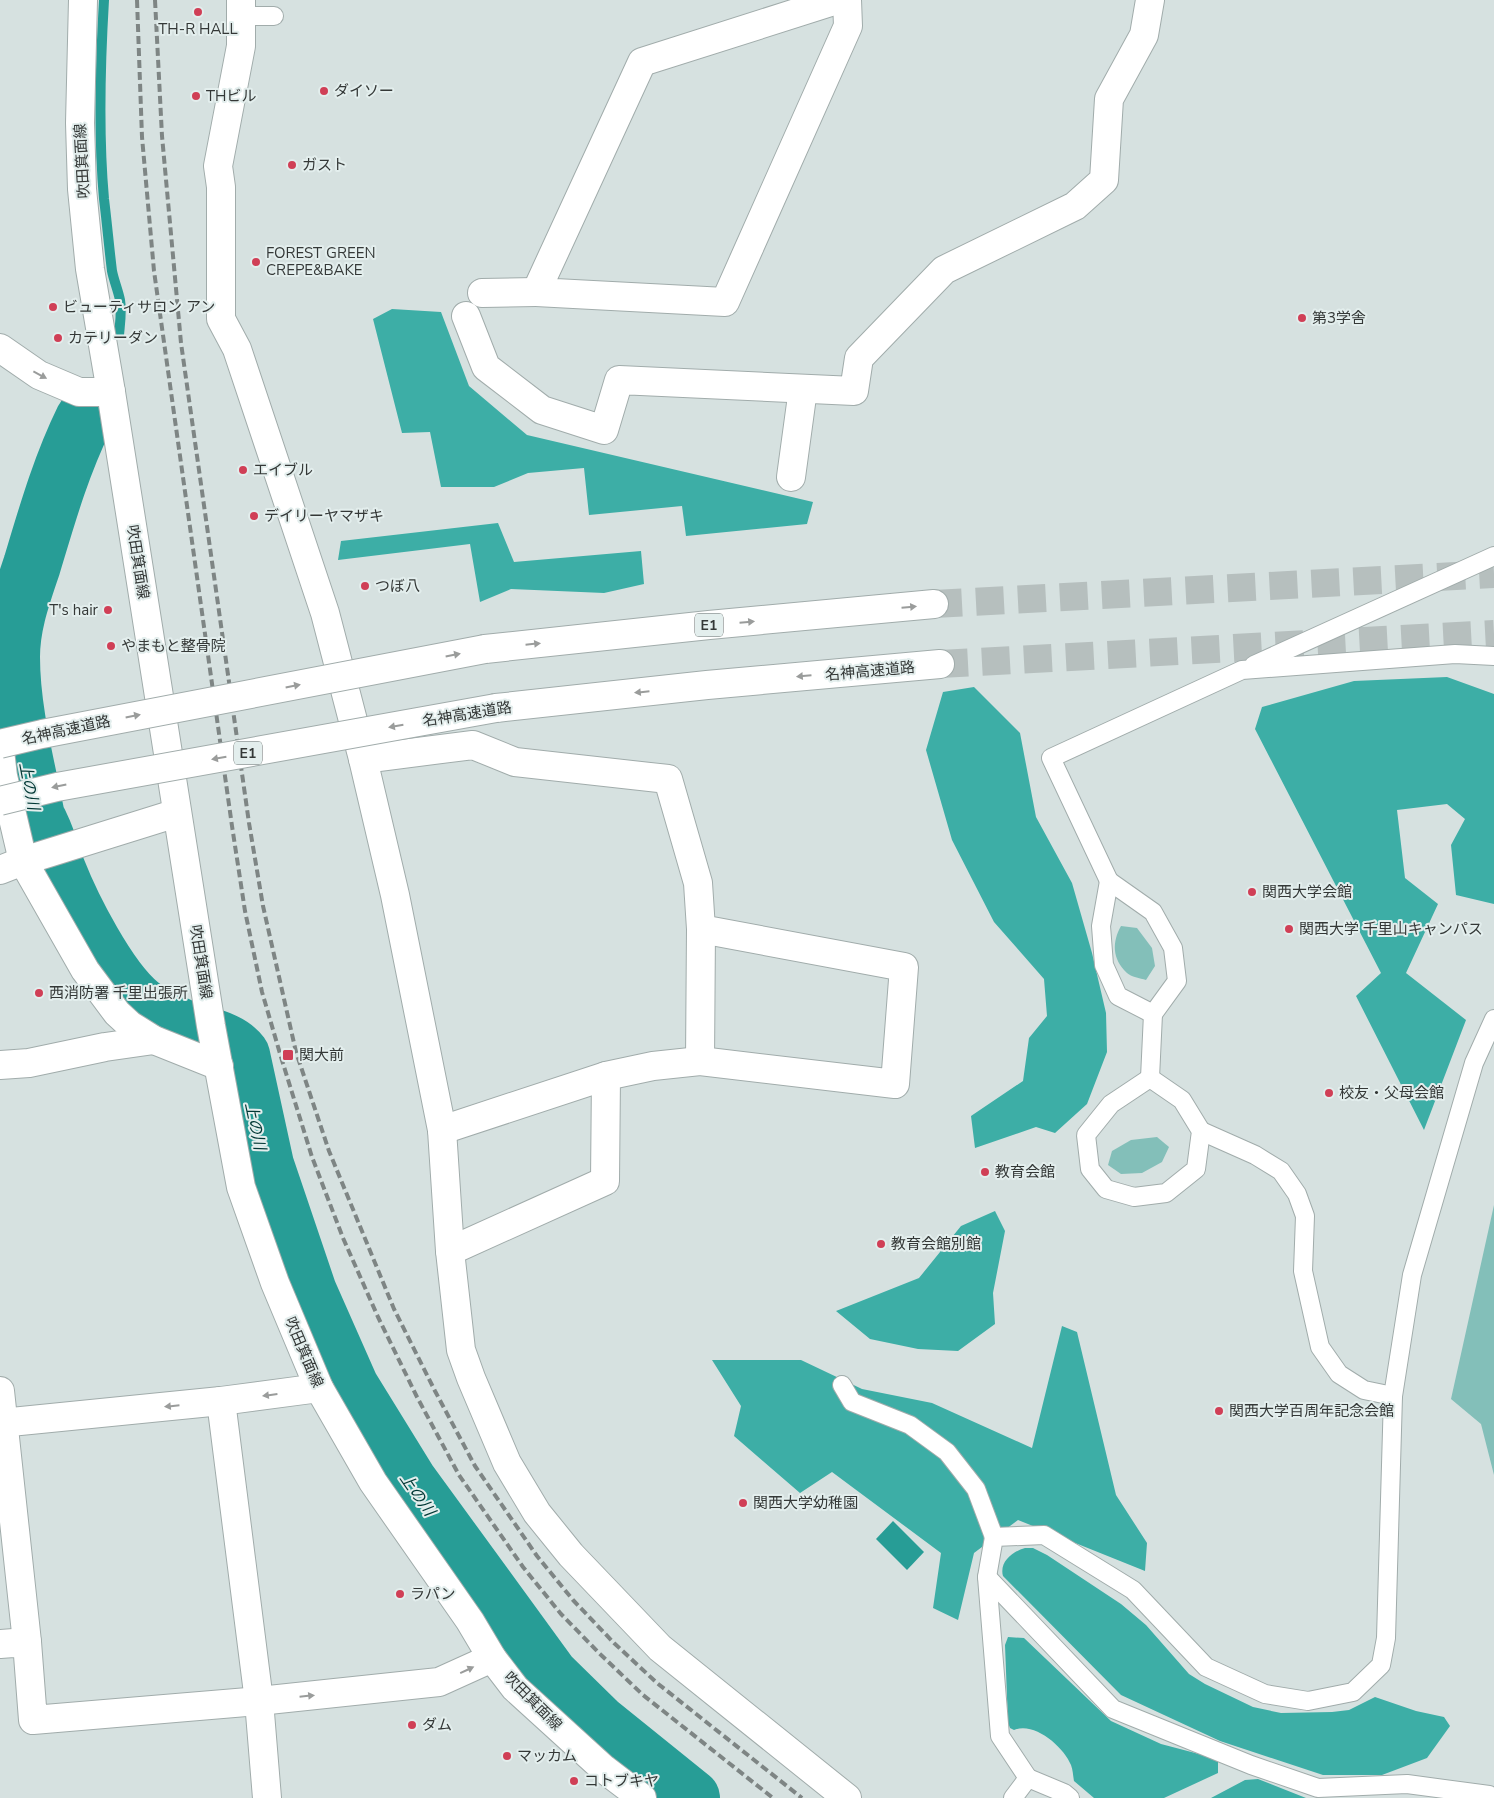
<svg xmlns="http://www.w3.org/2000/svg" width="1494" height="1798" font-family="'Nunito Sans','Noto Sans JP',sans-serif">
	<rect width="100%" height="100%" fill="#d6e1e0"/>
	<g fill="#83bfb9">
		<path d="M 1121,926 L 1137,928 L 1152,948 L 1155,966 L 1146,980 C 1140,978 1131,977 1127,973 C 1112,959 1112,942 1121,926 Z"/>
		<path d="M 1157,1137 L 1169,1147 L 1162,1162 L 1142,1173 L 1121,1174 L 1108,1165 L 1112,1151 L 1131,1140 Z"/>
		<path d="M 1494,1205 L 1494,1475 L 1481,1424 L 1451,1399 Z"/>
	</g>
	<g fill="#3daea6">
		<path d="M 392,309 L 441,312 L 469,386 L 527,435 L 813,502 L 807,524 L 686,536 L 682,506 L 589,515 L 584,468 L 528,473 L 494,487 L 441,487 L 430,432 L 402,433 L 373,319 Z"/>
		<path d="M 498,523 L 514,562 L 641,551 L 644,584 L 604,593 L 511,589 L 480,602 L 470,544 L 338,560 L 341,541 Z"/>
		<path d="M 1447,677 L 1494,694 L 1494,904 L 1456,895 L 1451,845 L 1465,819 L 1447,804 L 1397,810 L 1405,878 L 1438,904 L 1406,973 L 1466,1020 L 1424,1130 L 1356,996 L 1381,973 L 1255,729 L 1262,707 L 1354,681 Z"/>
		<path d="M 974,687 L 1020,733 L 1036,817 L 1072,883 L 1092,953 L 1106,1013 L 1107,1052 L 1087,1104 L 1055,1133 L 1036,1127 L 975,1148 L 971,1116 L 1023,1081 L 1029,1038 L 1047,1016 L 1044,979 L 994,922 L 952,840 L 926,750 L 943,692 Z"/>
		<path d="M 995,1211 L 1005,1231 L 993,1293 L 995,1324 L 958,1351 L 918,1349 L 870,1339 L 836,1311 L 919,1278 L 961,1226 Z"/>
		<path d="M 1062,1326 L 1077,1332 L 1116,1495 L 1147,1543 L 1145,1571 L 1018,1520 L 974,1553 L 958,1620 L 933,1608 L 941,1553 L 832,1472 L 800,1493 L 734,1436 L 741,1406 L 712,1360 L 801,1360 L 862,1389 L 932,1403 L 1032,1448 Z"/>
		<path d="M 1025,1548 L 1033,1548 L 1047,1555 L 1121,1604 L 1146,1625 L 1189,1674 L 1205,1684 L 1253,1707 L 1281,1713 L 1332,1712 L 1349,1710 L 1375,1697 L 1416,1711 L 1444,1717 L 1450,1726 L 1427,1758 L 1382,1775 L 1323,1775 L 1220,1741 L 1121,1695 L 1003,1576 C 999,1562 1013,1551 1025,1548 Z"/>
		<path d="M 1008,1637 L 1024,1638 L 1111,1721 L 1161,1744 L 1218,1759 L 1218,1773 L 1164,1798 L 1094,1798 L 1074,1781 C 1073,1776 1073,1770 1071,1765 C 1064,1747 1034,1721 1014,1730 L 1010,1728 L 1008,1723 L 1005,1645 Z"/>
		<path d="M 1258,1779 L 1306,1798 L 1351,1798 L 1211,1798 L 1245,1780 Z"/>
	</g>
	<path fill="#279d96" d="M 893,1521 L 924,1552 L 907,1570 L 876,1539 Z"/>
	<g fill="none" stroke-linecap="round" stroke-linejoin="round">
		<path stroke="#279d96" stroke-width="10" d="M 104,0 C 100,67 98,132 104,199 C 107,223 109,247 112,271 C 114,281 118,290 120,300 C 122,311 120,323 119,335"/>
		<path stroke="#279d96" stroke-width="58" d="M 84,419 C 61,466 47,515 32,565 C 22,595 11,624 11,657 C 11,711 26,765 36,817 C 46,834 50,852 57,870 C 72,908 108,979 140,1005 C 152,1015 169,1022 183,1028 C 202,1036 228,1038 241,1055 L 265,1165 L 308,1292 L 350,1387 L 408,1481 L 550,1676 L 598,1723 L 691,1798"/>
		<g stroke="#b6bfbe" stroke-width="28" stroke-dasharray="28 14" stroke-linecap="butt">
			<path d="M 934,604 L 1494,574"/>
			<path d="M 940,664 L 1494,634"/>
		</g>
		<g stroke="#a1acab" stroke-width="20">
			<g id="lane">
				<path d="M 241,16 L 274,16"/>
				<path d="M 1254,665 L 1494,556"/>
				<path d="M 1109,881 L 1051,758 L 1242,670 L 1455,654 L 1494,656"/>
				<path d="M 1109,881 L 1153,912 L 1173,948 L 1177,981 L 1153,1014 L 1118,996 L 1104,965 L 1101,926 Z"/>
				<path d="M 1150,1078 L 1182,1100 L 1201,1131 L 1196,1169 L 1166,1193 L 1134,1197 L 1106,1189 L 1090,1169 L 1086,1135 L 1111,1104 Z"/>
				<path d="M 1150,1078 L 1153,1014"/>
				<path d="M 1201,1131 L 1255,1155 L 1281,1171 L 1297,1194 L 1305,1216 L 1303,1271 L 1320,1347 L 1339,1374 L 1364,1390 L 1393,1396"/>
				<path d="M 842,1385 L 852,1402 L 910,1425 L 947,1452 L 976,1489 L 994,1537"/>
				<path d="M 987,1577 L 1113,1709 L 1251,1765 L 1318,1788 L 1407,1784 L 1489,1795 L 1492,1798"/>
				<path d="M 1028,1778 L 1000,1736 L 987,1577 L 994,1537 L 1044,1535 L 1133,1590 L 1206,1667 L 1265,1694 L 1308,1701 L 1353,1692 L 1381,1665 L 1386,1638 L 1393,1396 L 1412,1275 L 1474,1063 L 1494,1019"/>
				<path d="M 1013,1798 L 1028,1778 L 1064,1793 L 1070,1798"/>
			</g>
		</g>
		<g stroke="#a1acab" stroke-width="30">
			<g id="street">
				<path d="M 241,0 L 241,46 L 218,166 L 221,187 L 221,319 L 237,349 L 325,613 L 363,759 L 395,895 L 442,1130 L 450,1251 L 461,1350 L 471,1378 L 507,1463 L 537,1513 L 571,1555 L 660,1648 L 847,1798"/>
				<path d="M 837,0 L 642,62 L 536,292 L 725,302 L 848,26 L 847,0"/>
				<path d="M 482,293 L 536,292"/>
				<path d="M 466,316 L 486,367 L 542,410 L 604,430 L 619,380 L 854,391 L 859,358 L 944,270 L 1075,206 L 1104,180 L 1109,99 L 1144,35 L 1150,0"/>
				<path d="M 0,348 L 39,375 L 79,392 L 111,392"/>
				<path d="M 791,477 L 803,389"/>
				<path d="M 0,751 L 3,776 L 23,861 L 85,970 L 117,1013 L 130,1025 L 154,1040 L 219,1066"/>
				<path d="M 363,759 L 473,745 L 515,762 L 668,779 L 698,883 L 701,929 L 904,967 L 895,1084 L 700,1061 L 653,1066 L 606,1076 L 605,1181 L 450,1251"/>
				<path d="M 700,1061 L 701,929"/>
				<path d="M 0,1065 L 29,1063 L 105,1047 L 154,1040"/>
				<path d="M 442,1130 L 606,1076"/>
				<path d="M 0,1391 L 27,1642"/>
				<path d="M 221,1401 L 259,1701 L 267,1798"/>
				<path d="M 0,1423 L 221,1401 L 319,1388"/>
				<path d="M 0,1644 L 27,1642 L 33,1720 L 259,1701 L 439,1682 L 492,1658"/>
			</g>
		</g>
		<g stroke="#a1acab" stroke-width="30">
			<g id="secondary">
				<path d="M 83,0 L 80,123 L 82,189 L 90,269 L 111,392 L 211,1026 L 241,1187 L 275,1283 L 319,1388 L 373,1482 L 470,1621 L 492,1658 L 515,1688 L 604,1769 L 642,1798"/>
				<path d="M 0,870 L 23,861 L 177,813"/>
			</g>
		</g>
		<g stroke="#a1acab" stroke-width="30">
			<g id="highway">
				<path d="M 485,649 L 709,625 L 934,604"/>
				<path d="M 496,708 L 707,685 L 940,664"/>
			</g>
		</g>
		<use href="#lane" stroke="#fff" stroke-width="18"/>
		<use href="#street" stroke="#fff" stroke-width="28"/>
		<use href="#secondary" stroke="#fff" stroke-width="28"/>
		<use href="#highway" stroke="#fff" stroke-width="28"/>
		<g stroke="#7e8584" stroke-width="4" stroke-dasharray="8 4" stroke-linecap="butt">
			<path d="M 137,0 L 142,137 L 154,271 L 232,826 L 245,911 L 262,992 L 281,1057 L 312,1157 L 343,1238 L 378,1317 L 417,1397 L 459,1475 L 523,1567 L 561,1614 L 600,1654 L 643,1695 L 773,1798"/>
			<path d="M 155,0 L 162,136 L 181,343 L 249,823 L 263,906 L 296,1052 L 329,1151 L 394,1309 L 435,1391 L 475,1466 L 537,1556 L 573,1600 L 614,1643 L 657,1683 L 802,1798"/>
		</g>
		<g stroke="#a1acab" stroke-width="30" stroke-linecap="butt">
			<g id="highway-bridge">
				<path d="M 0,744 L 42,734 L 485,649"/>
				<path d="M 0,801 L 57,787 L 496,708"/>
			</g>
		</g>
		<use href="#highway-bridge" stroke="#fff" stroke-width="28"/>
	</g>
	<defs><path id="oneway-solid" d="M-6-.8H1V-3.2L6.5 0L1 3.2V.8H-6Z" transform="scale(1.25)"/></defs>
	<g fill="#9a9c9b">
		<use href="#oneway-solid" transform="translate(40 375) rotate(28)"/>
		<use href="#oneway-solid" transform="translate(909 607) rotate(-5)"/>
		<use href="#oneway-solid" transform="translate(747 622) rotate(-5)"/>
		<use href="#oneway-solid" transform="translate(533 644) rotate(-6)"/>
		<use href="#oneway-solid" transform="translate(453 655) rotate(-11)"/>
		<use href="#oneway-solid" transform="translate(804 676) rotate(175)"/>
		<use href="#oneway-solid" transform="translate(293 686) rotate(-11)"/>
		<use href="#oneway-solid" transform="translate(642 692) rotate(174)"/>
		<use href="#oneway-solid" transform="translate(133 716) rotate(-11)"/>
		<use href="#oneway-solid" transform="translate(396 726) rotate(170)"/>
		<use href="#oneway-solid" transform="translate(219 758) rotate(170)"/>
		<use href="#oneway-solid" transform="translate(59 786) rotate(168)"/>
		<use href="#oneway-solid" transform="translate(270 1395) rotate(173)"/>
		<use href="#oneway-solid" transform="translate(172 1406) rotate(174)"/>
		<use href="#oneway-solid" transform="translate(467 1670) rotate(-25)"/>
		<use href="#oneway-solid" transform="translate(307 1696) rotate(-6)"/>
	</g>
	<g fill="#d03f56" stroke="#e3eeed" stroke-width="2">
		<circle cx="198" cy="12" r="5"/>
		<circle cx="324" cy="91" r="5"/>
		<circle cx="196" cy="96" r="5"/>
		<circle cx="292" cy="165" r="5"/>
		<circle cx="256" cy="262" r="5"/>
		<circle cx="53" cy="307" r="5"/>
		<circle cx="1302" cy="318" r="5"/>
		<circle cx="58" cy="338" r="5"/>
		<circle cx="243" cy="470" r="5"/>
		<circle cx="254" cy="516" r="5"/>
		<circle cx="365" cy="586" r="5"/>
		<circle cx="108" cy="610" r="5"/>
		<circle cx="111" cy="646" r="5"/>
		<circle cx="1252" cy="892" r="5"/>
		<circle cx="1289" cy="929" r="5"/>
		<circle cx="39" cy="993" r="5"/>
		<rect x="282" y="1049" width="12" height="12" rx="2.5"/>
		<circle cx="1329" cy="1093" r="5"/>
		<circle cx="985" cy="1172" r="5"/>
		<circle cx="881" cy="1244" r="5"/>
		<circle cx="1219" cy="1411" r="5"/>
		<circle cx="743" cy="1503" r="5"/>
		<circle cx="400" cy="1594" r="5"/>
		<circle cx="412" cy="1725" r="5"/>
		<circle cx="507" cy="1756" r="5"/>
		<circle cx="574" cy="1781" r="5"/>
	</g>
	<g text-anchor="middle" stroke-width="4" stroke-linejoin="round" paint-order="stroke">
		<g fill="#e3eeed" stroke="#686f6e" stroke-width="1">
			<rect x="695" y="613.5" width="28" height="23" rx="4"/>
			<rect x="234" y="741.5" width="28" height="23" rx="4"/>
		</g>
		<g font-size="14" font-weight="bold" fill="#343837">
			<text x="709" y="630">E1</text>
			<text x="248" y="758">E1</text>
		</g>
		<g font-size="15" fill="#343837" stroke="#e3eeed" text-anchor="start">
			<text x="198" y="34" text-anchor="middle">TH-R HALL</text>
			<text x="334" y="96">ダイソー</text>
			<text x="206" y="101">THビル</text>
			<text x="302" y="170">ガスト</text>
			<text x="266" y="258">FOREST GREEN<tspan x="266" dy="17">CREPE&amp;BAKE</tspan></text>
			<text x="63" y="312">ビューティサロン アン</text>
			<text x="1312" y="323">第3学舎</text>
			<text x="68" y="343">カテリーダン</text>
			<text x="253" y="475">エイブル</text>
			<text x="264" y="521">デイリーヤマザキ</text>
			<text x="375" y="591">つぼ八</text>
			<text x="98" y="615" text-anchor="end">T's hair</text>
			<text x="121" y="651">やまもと整骨院</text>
			<text x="1262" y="897">関西大学会館</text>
			<text x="1299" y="934">関西大学 千里山キャンパス</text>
			<text x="49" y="998">西消防署 千里出張所</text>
			<text x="299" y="1060">関大前</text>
			<text x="1339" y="1098">校友・父母会館</text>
			<text x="995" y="1177">教育会館</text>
			<text x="891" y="1249">教育会館別館</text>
			<text x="1229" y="1416">関西大学百周年記念会館</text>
			<text x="753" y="1508">関西大学幼稚園</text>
			<text x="410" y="1599">ラパン</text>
			<text x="422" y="1730">ダム</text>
			<text x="517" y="1761">マッカム</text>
			<text x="584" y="1786">コトブキヤ</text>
		</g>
		<g font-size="15" fill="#343837" stroke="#e3eeed">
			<text transform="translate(82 161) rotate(-93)" y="5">吹田箕面線</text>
			<text transform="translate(138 562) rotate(81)" y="5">吹田箕面線</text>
			<text transform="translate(870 671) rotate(-5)" y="5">名神高速道路</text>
			<text transform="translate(467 714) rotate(-9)" y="5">名神高速道路</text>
			<text transform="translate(66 730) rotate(-12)" y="5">名神高速道路</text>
			<text transform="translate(201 962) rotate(81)" y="5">吹田箕面線</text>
			<text transform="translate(304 1352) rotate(67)" y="5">吹田箕面線</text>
			<text transform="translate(533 1701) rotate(45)" y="5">吹田箕面線</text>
		</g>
		<g font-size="16" font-style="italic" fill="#023835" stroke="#e3eeed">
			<text transform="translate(30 786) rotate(79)" y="6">上の川</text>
			<text transform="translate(256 1126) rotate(78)" y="6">上の川</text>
			<text transform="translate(418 1494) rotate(55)" y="6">上の川</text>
		</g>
	</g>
</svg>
